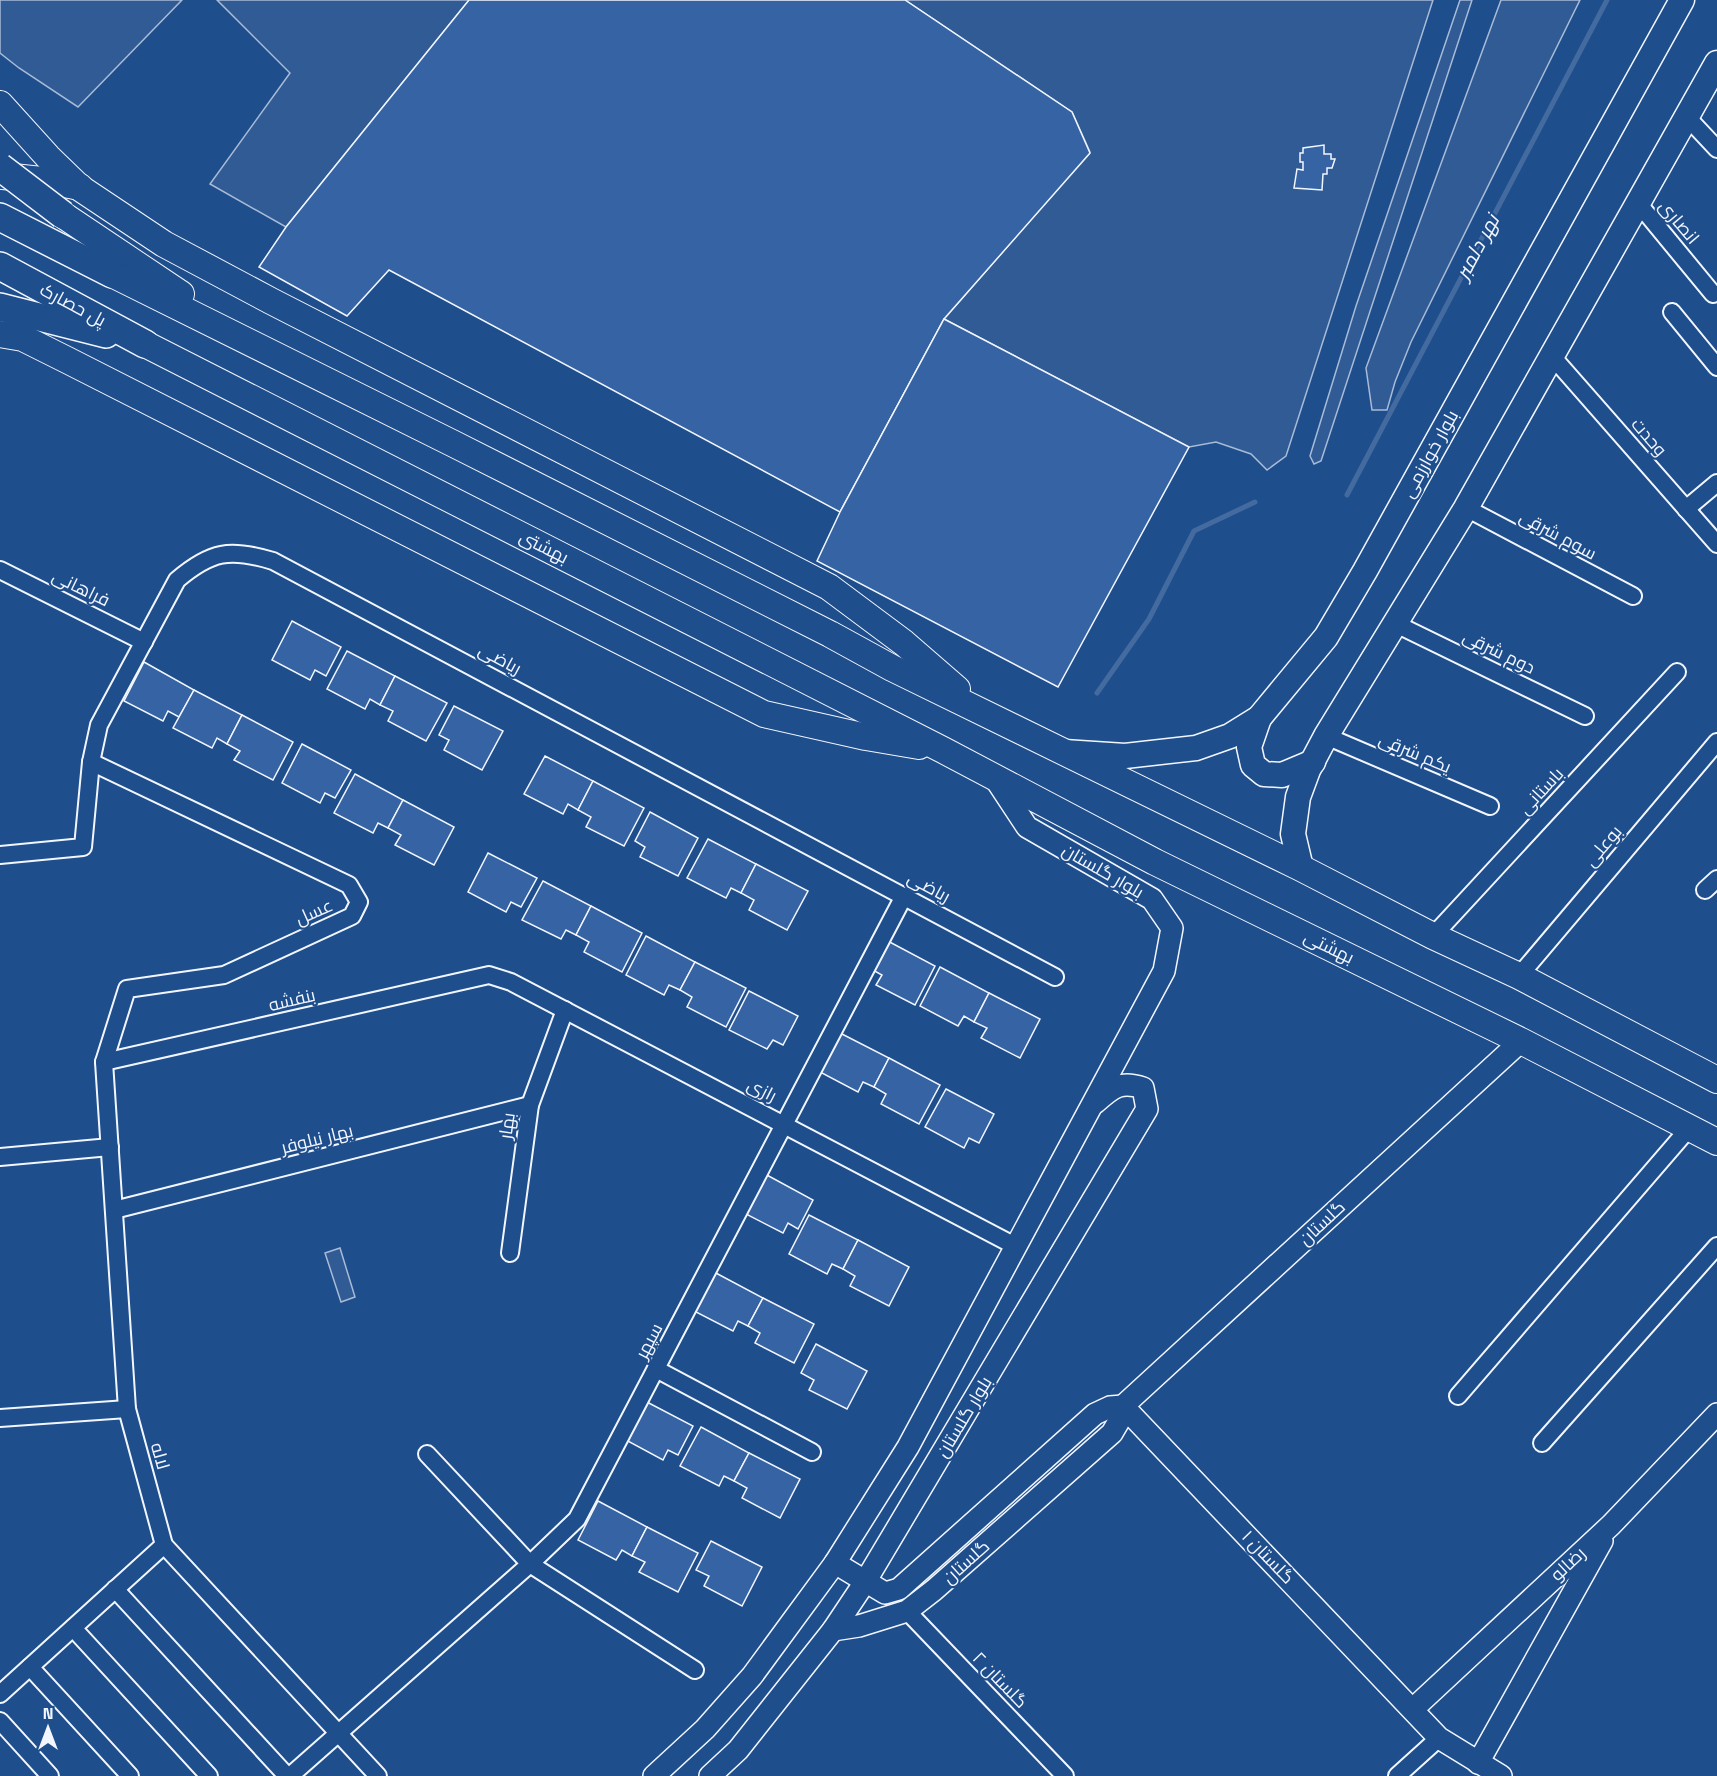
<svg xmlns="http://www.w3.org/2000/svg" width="1717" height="1776" font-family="'Space Grotesk',Cairo,sans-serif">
	<rect width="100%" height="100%" fill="#1f4e8c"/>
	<g fill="#305b95" stroke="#a8bbd7" stroke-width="1.5">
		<path d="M 0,0 L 182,0 L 78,107 L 19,68 L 0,53 Z"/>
		<path d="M 217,0 L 469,0 L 286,227 L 210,184 L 290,73 Z"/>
		<path d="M 905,0 L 1433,0 L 1286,456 L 1267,470 L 1251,454 L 1216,442 L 1189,447 L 944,319 L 1090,152 L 1072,112 Z"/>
		<path d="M 1460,0 L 1472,0 L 1321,461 L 1314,464 L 1310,456 L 1356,306 Z"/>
		<path d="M 1501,0 L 1580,0 L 1411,342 L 1395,382 L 1387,410 L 1372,410 L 1366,368 Z"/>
		<path d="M 340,1248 L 355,1297 L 341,1302 L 325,1253 Z"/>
	</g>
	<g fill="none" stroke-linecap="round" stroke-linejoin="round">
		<g stroke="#446ba0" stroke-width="5">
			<path d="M 1347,495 L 1607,0"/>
			<path d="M 1097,693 L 1149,619 L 1194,531 L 1255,502"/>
		</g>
	</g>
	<g fill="#3563a3" stroke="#f2f6ff" stroke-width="1.5">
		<path d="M 469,0 L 905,0 L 1072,112 L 1090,153 L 944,319 L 840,512 L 389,270 L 347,316 L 259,267 L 286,227 Z"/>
		<path d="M 1324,145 L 1324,154 L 1331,154 L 1331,159 L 1335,159 L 1332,168 L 1327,168 L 1327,174 L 1323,174 L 1322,190 L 1294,188 L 1297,169 L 1303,170 L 1303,162 L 1300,162 L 1300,153 L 1303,153 L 1303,148 Z"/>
		<path d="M 944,319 L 1189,447 L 1058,687 L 817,561 L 840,512 Z"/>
		<path d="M 292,621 L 341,647 L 326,676 L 315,670 L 310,680 L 272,660 Z"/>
		<path d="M 347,651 L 395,676 L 380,705 L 370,699 L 365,709 L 327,689 Z"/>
		<path d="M 144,662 L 194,690 L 179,717 L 168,711 L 163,721 L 124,701 Z"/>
		<path d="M 395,676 L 447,703 L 426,741 L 388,721 L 393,711 L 380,705 Z"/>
		<path d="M 194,690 L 242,715 L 227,744 L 217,738 L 212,748 L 173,728 Z"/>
		<path d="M 454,706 L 503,731 L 482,770 L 444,750 L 449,740 L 439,735 Z"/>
		<path d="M 242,715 L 293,742 L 273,780 L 234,760 L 240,751 L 227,744 Z"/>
		<path d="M 302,744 L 351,770 L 335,798 L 325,793 L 320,803 L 282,783 Z"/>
		<path d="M 545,756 L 593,781 L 578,810 L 568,804 L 563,814 L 524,794 Z"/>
		<path d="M 355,774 L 403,800 L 388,828 L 378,823 L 373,833 L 334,813 Z"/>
		<path d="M 593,781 L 644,808 L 624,846 L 586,827 L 591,817 L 578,810 Z"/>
		<path d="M 403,800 L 454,827 L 434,865 L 395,845 L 401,835 L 388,828 Z"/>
		<path d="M 650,812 L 698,838 L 678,876 L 640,857 L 645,847 L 635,841 Z"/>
		<path d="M 708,839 L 756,864 L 741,893 L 731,888 L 726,898 L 687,878 Z"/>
		<path d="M 488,853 L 537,878 L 521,907 L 511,902 L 506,912 L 468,892 Z"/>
		<path d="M 756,864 L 808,891 L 787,930 L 749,910 L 754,900 L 741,893 Z"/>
		<path d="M 543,881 L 591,906 L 576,935 L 566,930 L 561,939 L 522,920 Z"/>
		<path d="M 591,906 L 642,933 L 622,972 L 584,952 L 589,942 L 576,935 Z"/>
		<path d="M 646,936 L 695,962 L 680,990 L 669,985 L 664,995 L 626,975 Z"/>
		<path d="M 884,939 L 935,966 L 915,1005 L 876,985 L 882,975 L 869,968 Z"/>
		<path d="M 695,962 L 746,988 L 726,1027 L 687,1007 L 692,997 L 680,990 Z"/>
		<path d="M 940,967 L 989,993 L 974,1022 L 964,1016 L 958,1026 L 920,1006 Z"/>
		<path d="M 749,991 L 798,1016 L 783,1045 L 773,1040 L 767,1049 L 729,1030 Z"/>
		<path d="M 989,993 L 1040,1019 L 1020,1058 L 981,1038 L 987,1028 L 974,1022 Z"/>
		<path d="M 840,1033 L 889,1058 L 874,1087 L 863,1082 L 858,1092 L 820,1072 Z"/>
		<path d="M 889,1058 L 940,1085 L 919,1124 L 881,1104 L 886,1094 L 874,1087 Z"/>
		<path d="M 946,1089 L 994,1114 L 979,1143 L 969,1138 L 964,1148 L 925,1127 Z"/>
		<path d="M 765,1174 L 813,1200 L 798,1229 L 788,1223 L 783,1233 L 744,1213 Z"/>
		<path d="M 809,1215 L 858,1240 L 843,1269 L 832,1264 L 827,1274 L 789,1254 Z"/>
		<path d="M 858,1240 L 909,1267 L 889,1306 L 850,1286 L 855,1276 L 843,1269 Z"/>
		<path d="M 714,1272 L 763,1298 L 748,1326 L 738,1321 L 733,1331 L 694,1311 Z"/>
		<path d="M 763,1298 L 814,1324 L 794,1363 L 755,1343 L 760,1333 L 748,1326 Z"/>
		<path d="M 816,1344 L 867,1371 L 847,1409 L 809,1390 L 814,1380 L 801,1373 Z"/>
		<path d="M 645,1401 L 693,1426 L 678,1455 L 668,1450 L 663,1460 L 624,1439 Z"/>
		<path d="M 701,1427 L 749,1453 L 734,1481 L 724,1476 L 719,1486 L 680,1466 Z"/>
		<path d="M 749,1453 L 800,1479 L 780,1518 L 742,1498 L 747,1488 L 734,1481 Z"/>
		<path d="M 598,1501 L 647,1527 L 632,1556 L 622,1550 L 616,1560 L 578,1540 Z"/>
		<path d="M 647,1527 L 698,1553 L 678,1592 L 639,1572 L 645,1562 L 632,1556 Z"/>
		<path d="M 711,1541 L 762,1567 L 742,1606 L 704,1586 L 709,1576 L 696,1570 Z"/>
	</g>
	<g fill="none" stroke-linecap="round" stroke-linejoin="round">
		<g stroke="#f2f6ff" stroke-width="20">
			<g id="minor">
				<path d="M 1687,117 L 1717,149"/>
				<path d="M 1638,203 L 1713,294"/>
				<path d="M 1672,312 L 1717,367"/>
				<path d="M 1551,355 L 1717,544"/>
				<path d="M 1466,508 L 1633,596"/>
				<path d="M 1686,509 L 1717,483"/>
				<path d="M 0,570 L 144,642"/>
				<path d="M 1396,624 L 1585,716"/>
				<path d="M 1326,736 L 1490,806"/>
				<path d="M 91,762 L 349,885 L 359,902 L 352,916 L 224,975 L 127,989 L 104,1062 L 127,1409 L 164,1545 L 378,1776"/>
				<path d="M 0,855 L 83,847 L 91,762 L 99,725 L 177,580 C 211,551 230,548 273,561 L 1055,977"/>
				<path d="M 1705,890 L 1717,879"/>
				<path d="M 1433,936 L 1677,672"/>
				<path d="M 1519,976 L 1717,742"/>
				<path d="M 104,1062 L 489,975 L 511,982 L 1015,1246"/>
				<path d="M 0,1157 L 110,1147"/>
				<path d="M 114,1210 L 530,1105"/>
				<path d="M 510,1253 L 530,1105 L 565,1010"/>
				<path d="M 656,1369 L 812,1452"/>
				<path d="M 1458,1396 L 1690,1127"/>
				<path d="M 0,1418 L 127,1409"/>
				<path d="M 1542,1443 L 1717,1246"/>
				<path d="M 427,1454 L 530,1564 L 695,1670"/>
				<path d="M 115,1589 L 287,1776"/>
				<path d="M 907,1611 L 1065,1776"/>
				<path d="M 73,1628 L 209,1776"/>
				<path d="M 30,1667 L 130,1776"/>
				<path d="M 0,1694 L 164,1545"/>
				<path d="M 0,1721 L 50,1776"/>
				<path d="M 290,1776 L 530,1564 L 577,1519 L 904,896"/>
				<path d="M 1397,1776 L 1439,1738"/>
			</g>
		</g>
		<g stroke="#f2f6ff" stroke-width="24">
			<g id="tertiary">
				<path d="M 1123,1406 L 1439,1738 L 1501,1776"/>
				<path d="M 835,1563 L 885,1593 L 899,1589 L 1095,1414 L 1110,1407 L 1123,1406"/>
				<path d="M 833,1630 L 859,1626 L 907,1611 L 934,1590 L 1112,1433 L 1119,1421 L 1123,1406 L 1521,1041"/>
				<path d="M 1413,1709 L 1611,1525 L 1717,1414"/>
				<path d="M 1478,1763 L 1602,1541"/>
				<path d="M 654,1776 L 705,1729 L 752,1676 L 835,1563 L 908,1447 L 1164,971 L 1172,928 L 1152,899 L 1027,827 L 994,777"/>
				<path d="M 710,1776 L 738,1750 L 833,1630 L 865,1582 L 1147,1109 L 1143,1088 C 1120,1080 1112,1088 1095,1103"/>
			</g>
		</g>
		<g stroke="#f2f6ff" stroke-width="27">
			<g id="secondary">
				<path d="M 1259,718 L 1249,747 L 1253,765 L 1264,774 L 1282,775 L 1313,762"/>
				<path d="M 1064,752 L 1125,756 L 1196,748 L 1230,736 L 1259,718 L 1326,637 L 1365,571 L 1682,0"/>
				<path d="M 1301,868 L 1293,834 L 1298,797 L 1308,770 L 1326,736 L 1466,508 L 1717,63"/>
			</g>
		</g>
		<g stroke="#f2f6ff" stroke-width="28">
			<g id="primary">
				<path d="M 0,104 L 48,157 L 80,188 L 164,244 L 271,301 L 829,587 L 904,643 L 957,689"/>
				<path d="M 3,176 L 42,180 L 80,187"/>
				<path d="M 63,215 L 181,294"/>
				<path d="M 112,274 L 454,444 L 830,634 L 892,668 L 1301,868 L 1433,936 L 1519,976 L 1717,1080"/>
				<path d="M 0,334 L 23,338 L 67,360 L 764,714 L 866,737 L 919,746"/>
				<path d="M 145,344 L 943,750 L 1155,862 L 1521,1041 L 1717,1142"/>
			</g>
		</g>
		<g stroke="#f2f6ff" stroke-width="30">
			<g id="trunk">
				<path d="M 0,217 L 112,274"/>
				<path d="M 0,266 L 145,344"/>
				<path d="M 0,307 L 106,334"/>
			</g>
		</g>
		<use href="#minor" stroke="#1f4e8c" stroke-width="16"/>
		<use href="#tertiary" stroke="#1f4e8c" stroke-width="21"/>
		<use href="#secondary" stroke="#1f4e8c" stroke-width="24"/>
		<use href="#primary" stroke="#1f4e8c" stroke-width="26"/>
		<use href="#trunk" stroke="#1f4e8c" stroke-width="27"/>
		<g stroke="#f2f6ff" stroke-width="30" stroke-linecap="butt">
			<path id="trunk-bridge" d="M 0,167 L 63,215"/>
		</g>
		<use href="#trunk-bridge" stroke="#1f4e8c" stroke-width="27"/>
	</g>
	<g text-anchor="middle" stroke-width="4.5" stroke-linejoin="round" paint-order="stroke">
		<g font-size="18" fill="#f2f6ff" stroke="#1f4e8c">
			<text transform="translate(1679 222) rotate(50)" y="6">انصاری</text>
			<text transform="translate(73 305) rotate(28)" y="6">پل حصارک</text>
			<text transform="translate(1649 437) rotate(49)" y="6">وحدت</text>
			<text transform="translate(1430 454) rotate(-61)" y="6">بلوار خوارزمی</text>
			<text transform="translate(1558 535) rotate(28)" y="6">سوم شرقی</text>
			<text transform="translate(544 547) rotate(27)" y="6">بهشتى</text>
			<text transform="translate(81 588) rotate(26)" y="6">فراهانی</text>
			<text transform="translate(1499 652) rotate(26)" y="6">دوم شرقی</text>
			<text transform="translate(500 659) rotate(28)" y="6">ریاضی</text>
			<text transform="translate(1415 753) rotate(23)" y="6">یکم شرقی</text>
			<text transform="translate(1541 791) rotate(-47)" y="6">باستانی</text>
			<text transform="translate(1603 846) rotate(-50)" y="6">بوعلی</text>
			<text transform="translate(1103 871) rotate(30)" y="6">بلوار گلستان</text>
			<text transform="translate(929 887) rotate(28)" y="6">ریاضی</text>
			<text transform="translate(314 912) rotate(-24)" y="6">عسل</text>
			<text transform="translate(1329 947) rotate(26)" y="6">بهشتی</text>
			<text transform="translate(292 1000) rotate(-13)" y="6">بنفشه</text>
			<text transform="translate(762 1090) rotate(27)" y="6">رازی</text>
			<text transform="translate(507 1126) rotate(-82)" y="6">بهار</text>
			<text transform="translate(317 1139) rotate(-14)" y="6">بهار نیلوفر</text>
			<text transform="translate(1322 1223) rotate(-43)" y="6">گلستان</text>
			<text transform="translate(649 1341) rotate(-62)" y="6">سپهر</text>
			<text transform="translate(964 1417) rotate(-59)" y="6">بلوار گلستان</text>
			<text transform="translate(160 1456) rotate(74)" y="6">لاله</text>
			<text transform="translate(1268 1557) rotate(46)" y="6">گلستان ۱</text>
			<text transform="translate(966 1562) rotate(-42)" y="6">گلستان</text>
			<text transform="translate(1568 1564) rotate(-43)" y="6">رضالو</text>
			<text transform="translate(1000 1680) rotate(46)" y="6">گلستان ۲</text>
		</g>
		<g font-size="20" font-style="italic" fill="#f2f6ff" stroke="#1f4e8c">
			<text transform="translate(1477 247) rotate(-62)" y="7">نهر دلمبر</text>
		</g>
	</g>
	<g transform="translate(48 1728)" stroke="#1f4e8c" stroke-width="4.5" paint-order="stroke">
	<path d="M0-4.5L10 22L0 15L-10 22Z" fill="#f2f6ff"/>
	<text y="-9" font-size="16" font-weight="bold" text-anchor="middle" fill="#f2f6ff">N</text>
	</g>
</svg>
